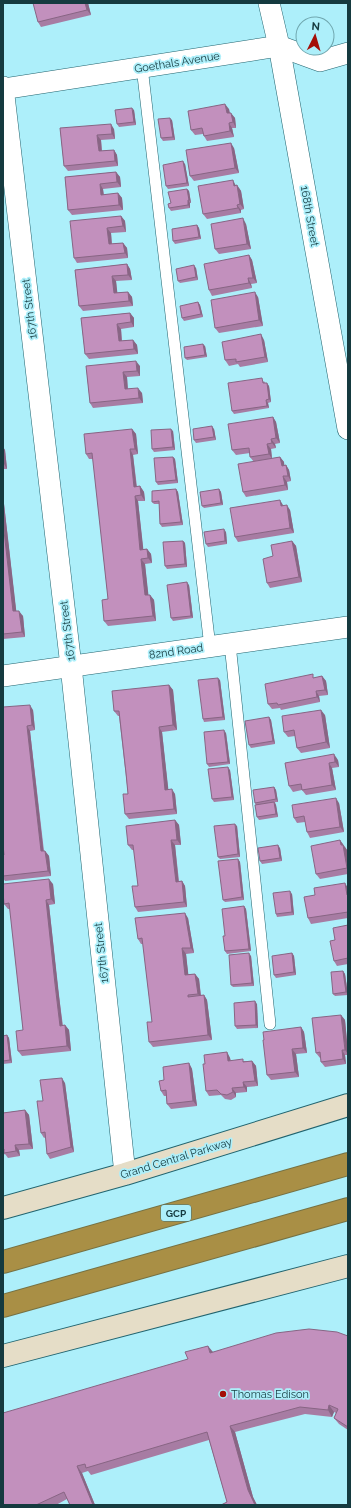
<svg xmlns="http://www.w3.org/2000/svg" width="351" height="1508" font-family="Raleway,sans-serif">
	<rect width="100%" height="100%" fill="#adeffa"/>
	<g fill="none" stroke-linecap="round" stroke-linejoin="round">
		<g stroke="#22646f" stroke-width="12">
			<g id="lane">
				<path d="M 142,67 L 210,647"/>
				<path d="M 230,644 L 270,1024"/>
			</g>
		</g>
		<g stroke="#22646f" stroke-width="22">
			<g id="street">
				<path d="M 269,3 L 279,46 L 348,429"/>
				<path d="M 3,87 L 71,666 L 125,1174"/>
				<path d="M 3,89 L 279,46 L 320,61 L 348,53"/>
				<path d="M 3,676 L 348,627"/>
			</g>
		</g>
		<g stroke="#22646f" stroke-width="24">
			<g id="secondary">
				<path d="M 3,1208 L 125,1174 L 348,1105"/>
				<path d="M 3,1356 L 348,1266"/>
			</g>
		</g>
		<g stroke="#757143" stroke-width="24">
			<g id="highway">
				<path d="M 3,1262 L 348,1164"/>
				<path d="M 3,1306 L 348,1209"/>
			</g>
		</g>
		<use href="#lane" stroke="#fff" stroke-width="11"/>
		<use href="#street" stroke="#fff" stroke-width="21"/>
		<use href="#secondary" stroke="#e5ddc7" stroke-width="22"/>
		<use href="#highway" stroke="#a98f45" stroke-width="22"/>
	</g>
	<g fill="#a77ca3">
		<path d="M 88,3 L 91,15 L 41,27 L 38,22 Z"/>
		<path d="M 229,109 L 230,113 L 235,118 L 236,128 L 232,128 L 234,137 L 207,141 L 204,136 L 203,134 L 195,135 L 191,130 Z"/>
		<path d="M 134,110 L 136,125 L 119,127 L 117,124 Z"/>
		<path d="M 172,120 L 175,140 L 163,141 L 161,138 Z"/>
		<path d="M 60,128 L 114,129 L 115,139 L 101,140 L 102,151 L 114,150 L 117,155 L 118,166 L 68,171 L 64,166 Z"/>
		<path d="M 234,148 L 239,173 L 194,181 L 190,176 Z"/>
		<path d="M 185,164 L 189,186 L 168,189 L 166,186 Z"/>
		<path d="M 116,172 L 120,177 L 121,187 L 103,189 L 104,195 L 118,193 L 122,198 L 123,210 L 72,215 L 68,210 L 65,177 Z"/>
		<path d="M 237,185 L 241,191 L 244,209 L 241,210 L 241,213 L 207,219 L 203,214 Z"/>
		<path d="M 187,189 L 189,191 L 191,203 L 190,203 L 190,208 L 171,211 L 169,208 L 171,203 Z"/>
		<path d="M 121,216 L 125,221 L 126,232 L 111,233 L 112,244 L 123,243 L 127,248 L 128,258 L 77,263 L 74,258 Z"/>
		<path d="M 246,224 L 251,249 L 219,254 L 215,249 Z"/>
		<path d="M 197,225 L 199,228 L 201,239 L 175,244 L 173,241 Z"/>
		<path d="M 249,255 L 252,260 L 257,283 L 251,284 L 252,288 L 212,296 L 209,290 Z"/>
		<path d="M 127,264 L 130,269 L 132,280 L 116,281 L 117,293 L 128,292 L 132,297 L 133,306 L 83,311 L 79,306 L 75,270 Z"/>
		<path d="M 196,268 L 198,280 L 180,283 L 178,281 Z"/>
		<path d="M 258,297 L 263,326 L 219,333 L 215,328 Z"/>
		<path d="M 198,302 L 200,305 L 203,317 L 184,321 L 182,318 Z"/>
		<path d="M 130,313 L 134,318 L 134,327 L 121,329 L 122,341 L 133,340 L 137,345 L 138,354 L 89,359 L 85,354 L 81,318 Z"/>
		<path d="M 264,340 L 268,362 L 240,367 L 238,364 L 229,366 L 225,360 Z"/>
		<path d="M 205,346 L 207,357 L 187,360 L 185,358 Z"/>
		<path d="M 86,366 L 140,366 L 140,376 L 127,377 L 128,389 L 142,393 L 143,403 L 93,408 L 90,403 Z"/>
		<path d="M 264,381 L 265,383 L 269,386 L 271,402 L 268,403 L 269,408 L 234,414 L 232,411 Z"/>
		<path d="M 273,417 L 276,422 L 280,443 L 275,444 L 276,448 L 271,449 L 272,459 L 280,457 L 284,462 L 284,465 L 286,465 L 289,470 L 291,481 L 287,482 L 288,490 L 246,497 L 243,492 L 254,462 L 250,457 L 250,453 L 236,455 L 232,450 Z"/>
		<path d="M 132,429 L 136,434 L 138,454 L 133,455 L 137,487 L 140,486 L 144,492 L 145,501 L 138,501 L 143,549 L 147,549 L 151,554 L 152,563 L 145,564 L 148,595 L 150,595 L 154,600 L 156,621 L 108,626 L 104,621 L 108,599 L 93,459 L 89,459 L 86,454 Z"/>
		<path d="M 214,429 L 216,440 L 196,443 L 194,440 Z"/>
		<path d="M 173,431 L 175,450 L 154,452 L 152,449 Z"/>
		<path d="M 3,447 L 5,450 L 7,469 L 3,469 Z"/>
		<path d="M 173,457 L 175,459 L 178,483 L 158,485 L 156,482 Z"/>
		<path d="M 176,489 L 178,492 L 183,525 L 162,527 L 160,524 L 159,504 L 154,504 L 152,502 Z"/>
		<path d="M 219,489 L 221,492 L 223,505 L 204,508 L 202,506 Z"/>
		<path d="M 3,495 L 16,611 L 23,616 L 25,637 L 3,639 Z"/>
		<path d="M 283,505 L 290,510 L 294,533 L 238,542 L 235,537 Z"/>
		<path d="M 226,532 L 227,544 L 208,547 L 206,544 Z"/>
		<path d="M 183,541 L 185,543 L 187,567 L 167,569 L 165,566 Z"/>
		<path d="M 292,541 L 296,546 L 302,582 L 270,588 L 267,583 L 273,556 Z"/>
		<path d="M 189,585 L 193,618 L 173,621 L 171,618 Z"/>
		<path d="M 322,676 L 326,681 L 328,695 L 319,696 L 320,702 L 281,710 L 280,708 L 272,709 L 268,704 L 315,678 Z"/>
		<path d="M 220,680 L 225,720 L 204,722 L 203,719 Z"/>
		<path d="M 169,685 L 173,690 L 177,730 L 162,732 L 168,789 L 175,794 L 177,814 L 129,819 L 125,814 L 128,794 L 119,716 L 118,716 L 114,711 Z"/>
		<path d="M 3,707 L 33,710 L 35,730 L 30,731 L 44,851 L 45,851 L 49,856 L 51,876 L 5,881 L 3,878 L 3,856 L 4,855 Z"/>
		<path d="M 325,715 L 330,748 L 301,753 L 297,748 L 295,736 L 288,737 L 284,732 Z"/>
		<path d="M 269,717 L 271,720 L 275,744 L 251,748 L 249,745 Z"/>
		<path d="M 226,733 L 230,764 L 209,767 L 207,764 Z"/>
		<path d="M 338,760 L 339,767 L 332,768 L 336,790 L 306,795 L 302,790 L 293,792 L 289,786 L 285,763 Z"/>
		<path d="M 230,770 L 234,800 L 214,802 L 212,799 Z"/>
		<path d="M 274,787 L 276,790 L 278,802 L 275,802 L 276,805 L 278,817 L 259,820 L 257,817 L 256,805 L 255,803 Z"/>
		<path d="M 339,803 L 344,832 L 310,838 L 307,832 L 305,822 L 297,823 L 294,818 Z"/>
		<path d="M 175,820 L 179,825 L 181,845 L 175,845 L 179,881 L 182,881 L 185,886 L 187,907 L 138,912 L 135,907 L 138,886 L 134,850 L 132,850 L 128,845 Z"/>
		<path d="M 237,826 L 240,857 L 220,859 L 218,857 Z"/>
		<path d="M 340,840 L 347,850 L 348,856 L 348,874 L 320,879 L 316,874 Z"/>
		<path d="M 280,848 L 282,861 L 262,864 L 260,861 Z"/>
		<path d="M 238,859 L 240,862 L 244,900 L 225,902 L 223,900 Z"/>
		<path d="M 53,884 L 55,904 L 49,905 L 58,989 L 63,1026 L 65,1025 L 69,1030 L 71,1051 L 22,1056 L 18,1051 L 23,1030 L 10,909 L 8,909 L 4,904 Z"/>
		<path d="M 348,888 L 348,918 L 311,924 L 308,918 Z"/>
		<path d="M 292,894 L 294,915 L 277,917 L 276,914 Z"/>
		<path d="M 244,906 L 246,909 L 251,951 L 227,954 L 225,951 Z"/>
		<path d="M 188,918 L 194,953 L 186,954 L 188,974 L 195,974 L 199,979 L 201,995 L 204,995 L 207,1000 L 212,1040 L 153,1047 L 149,1042 L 152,1022 L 143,944 L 141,944 L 138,939 Z"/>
		<path d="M 348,925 L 348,964 L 337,966 L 334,961 L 335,940 Z"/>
		<path d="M 292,953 L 294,956 L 296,975 L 276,978 L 274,975 Z"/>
		<path d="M 251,956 L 254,986 L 233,987 L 231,985 Z"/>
		<path d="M 343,971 L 345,974 L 348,995 L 335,996 L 333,994 Z"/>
		<path d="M 257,1004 L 258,1028 L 237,1029 L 235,1026 Z"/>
		<path d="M 341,1015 L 345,1020 L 348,1051 L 348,1055 L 345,1055 L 346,1064 L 325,1067 L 321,1062 L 321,1058 L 320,1058 L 316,1053 Z"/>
		<path d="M 301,1027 L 304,1032 L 307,1053 L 296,1054 L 299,1077 L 271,1080 L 267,1075 L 264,1040 Z"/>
		<path d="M 3,1035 L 3,1036 L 7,1035 L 9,1038 L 12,1063 L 3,1064 Z"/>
		<path d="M 227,1052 L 230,1058 L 231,1061 L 252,1061 L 256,1066 L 258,1086 L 247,1087 L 247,1092 L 236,1093 L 236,1097 L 231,1100 L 225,1099 L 221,1095 L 209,1096 L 206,1091 L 205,1064 Z"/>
		<path d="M 189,1063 L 192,1069 L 197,1106 L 171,1109 L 167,1104 L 166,1096 L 164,1096 L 161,1091 L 164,1080 Z"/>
		<path d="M 65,1083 L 74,1152 L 50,1159 L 47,1154 L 46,1137 L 44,1138 L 41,1133 L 43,1101 Z"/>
		<path d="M 25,1110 L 29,1115 L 33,1149 L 19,1150 L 20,1156 L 8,1158 L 5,1154 L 3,1155 L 3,1113 Z"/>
		<path d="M 348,1336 L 348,1430 L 339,1424 L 334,1418 L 336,1413 L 334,1412 L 332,1417 L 305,1414 L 235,1432 L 253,1497 L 257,1505 L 221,1505 L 227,1502 L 209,1440 L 91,1475 L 88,1471 L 82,1473 L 95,1505 L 70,1505 L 67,1499 L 56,1505 L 3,1505 L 213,1352 Z"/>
	</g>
	<g fill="#886584">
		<path d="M 85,3 L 88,3 L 91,15 L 87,10 Z"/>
		<path d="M 225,104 L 229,109 L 230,118 L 227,113 Z"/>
		<path d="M 132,108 L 134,110 L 136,125 L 134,122 Z"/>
		<path d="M 231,113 L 235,118 L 236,128 L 233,122 Z"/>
		<path d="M 170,118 L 172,120 L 175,140 L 173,137 Z"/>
		<path d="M 229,123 L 232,128 L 234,137 L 230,131 Z"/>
		<path d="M 111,124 L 114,129 L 115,139 L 112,134 Z"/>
		<path d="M 97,135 L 101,140 L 102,156 L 99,151 Z"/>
		<path d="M 231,143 L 234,148 L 239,173 L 235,168 Z"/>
		<path d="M 114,150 L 117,155 L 118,166 L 115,161 Z"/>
		<path d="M 183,161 L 185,164 L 189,186 L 187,183 Z"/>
		<path d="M 116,172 L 120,177 L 121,187 L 117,182 Z"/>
		<path d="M 233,180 L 236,186 L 234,186 Z"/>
		<path d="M 100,184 L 103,189 L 104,200 L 101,195 Z"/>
		<path d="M 237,185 L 241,191 L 244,209 L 240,204 Z"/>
		<path d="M 187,189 L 189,191 L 191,203 L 189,200 Z"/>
		<path d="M 118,193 L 122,198 L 123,210 L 119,205 Z"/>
		<path d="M 188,200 L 190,203 L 190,208 L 188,205 Z"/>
		<path d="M 237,205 L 241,210 L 241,213 L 238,208 Z"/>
		<path d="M 121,216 L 125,221 L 126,232 L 123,226 Z"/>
		<path d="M 243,218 L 246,224 L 251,249 L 247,244 Z"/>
		<path d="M 197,225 L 199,228 L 201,239 L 199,237 Z"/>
		<path d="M 107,228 L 111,233 L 112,249 L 109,244 Z"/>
		<path d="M 123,243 L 127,248 L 128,258 L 125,253 Z"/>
		<path d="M 249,255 L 252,260 L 257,283 L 253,278 Z"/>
		<path d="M 127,264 L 130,269 L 132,280 L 128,275 Z"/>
		<path d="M 194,265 L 196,268 L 198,280 L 196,277 Z"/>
		<path d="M 112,276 L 116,281 L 118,298 L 114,293 Z"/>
		<path d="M 248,278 L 251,284 L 252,288 L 249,283 Z"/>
		<path d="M 128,292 L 132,297 L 133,306 L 129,301 Z"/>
		<path d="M 255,292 L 258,297 L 263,326 L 259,320 Z"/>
		<path d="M 198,302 L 200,305 L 203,317 L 201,314 Z"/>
		<path d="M 130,313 L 134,318 L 134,327 L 131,322 Z"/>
		<path d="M 117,324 L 121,329 L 122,347 L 119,341 Z"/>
		<path d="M 261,334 L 264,340 L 268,362 L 265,357 Z"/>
		<path d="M 133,340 L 137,345 L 138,354 L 134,349 Z"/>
		<path d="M 203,344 L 205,346 L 207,357 L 205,355 Z"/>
		<path d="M 136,361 L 140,366 L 140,376 L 137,371 Z"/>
		<path d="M 123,372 L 127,377 L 128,395 L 125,389 Z"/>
		<path d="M 267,383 L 269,386 L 271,402 L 269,399 Z"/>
		<path d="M 138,388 L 142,393 L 143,403 L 139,398 Z"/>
		<path d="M 266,400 L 268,403 L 269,408 L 267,406 Z"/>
		<path d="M 273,417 L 276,422 L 280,443 L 276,438 Z"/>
		<path d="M 212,426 L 214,429 L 216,440 L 214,437 Z"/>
		<path d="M 132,429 L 136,434 L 138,454 L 135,449 Z"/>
		<path d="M 171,429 L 173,431 L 175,450 L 173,447 Z"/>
		<path d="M 271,439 L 275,444 L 276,448 L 272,443 Z"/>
		<path d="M 267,444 L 271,449 L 272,459 L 269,454 Z"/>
		<path d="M 3,447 L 5,450 L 7,469 L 4,464 Z"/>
		<path d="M 130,449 L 133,455 L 137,492 L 134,487 Z"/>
		<path d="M 173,457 L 175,459 L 178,483 L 176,480 Z"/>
		<path d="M 280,457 L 284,462 L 285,471 L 282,466 Z"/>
		<path d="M 286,465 L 289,470 L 291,481 L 288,476 Z"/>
		<path d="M 283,476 L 287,482 L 288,490 L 285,485 Z"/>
		<path d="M 140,486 L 144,492 L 145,501 L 141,495 Z"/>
		<path d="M 176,489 L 178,492 L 183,525 L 181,522 Z"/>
		<path d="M 219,489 L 221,492 L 223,505 L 221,503 Z"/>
		<path d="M 3,495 L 17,617 L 13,611 L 3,522 Z"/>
		<path d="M 135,496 L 138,501 L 144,555 L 140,550 Z"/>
		<path d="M 280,500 L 283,505 L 284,511 L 281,506 Z"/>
		<path d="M 287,505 L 290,510 L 294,533 L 290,528 Z"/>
		<path d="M 224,529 L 226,532 L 227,544 L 225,541 Z"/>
		<path d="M 183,541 L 185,543 L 187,567 L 185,564 Z"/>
		<path d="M 292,541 L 296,546 L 302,582 L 299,577 Z"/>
		<path d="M 147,549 L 151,554 L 152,563 L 148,558 Z"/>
		<path d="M 141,559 L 145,564 L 149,600 L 145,595 Z"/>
		<path d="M 187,582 L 189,585 L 193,618 L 191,616 Z"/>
		<path d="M 150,595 L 154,600 L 156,621 L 153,616 Z"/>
		<path d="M 19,611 L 23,616 L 25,637 L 22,632 Z"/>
		<path d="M 322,676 L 326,681 L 328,695 L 325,690 Z"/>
		<path d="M 218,678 L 220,680 L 225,720 L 223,717 Z"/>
		<path d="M 169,685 L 173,690 L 177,730 L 173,725 Z"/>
		<path d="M 316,691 L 319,696 L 320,702 L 317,697 Z"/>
		<path d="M 30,705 L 33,710 L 35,730 L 32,725 Z"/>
		<path d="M 321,710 L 325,715 L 330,748 L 326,742 Z"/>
		<path d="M 269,717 L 271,720 L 275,744 L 273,741 Z"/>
		<path d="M 27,726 L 30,731 L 44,856 L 41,851 Z"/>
		<path d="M 159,727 L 162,732 L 169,795 L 165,790 Z"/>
		<path d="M 224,730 L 226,733 L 230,764 L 228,762 Z"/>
		<path d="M 334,754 L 338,760 L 339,767 L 335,762 Z"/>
		<path d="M 329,763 L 332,768 L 336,790 L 332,785 Z"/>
		<path d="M 228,767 L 230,770 L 234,800 L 232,797 Z"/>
		<path d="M 274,787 L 276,790 L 278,802 L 276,799 Z"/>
		<path d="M 172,789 L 175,794 L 177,814 L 174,809 Z"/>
		<path d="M 336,798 L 339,803 L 344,832 L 340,827 Z"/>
		<path d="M 274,802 L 276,805 L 278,817 L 276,814 Z"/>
		<path d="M 175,820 L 179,825 L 181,845 L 177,840 Z"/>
		<path d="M 235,824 L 237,826 L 240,857 L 238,854 Z"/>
		<path d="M 171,840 L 175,845 L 179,887 L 176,882 Z"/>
		<path d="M 340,840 L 347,850 L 348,856 L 348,869 Z"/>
		<path d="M 278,845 L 280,848 L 282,861 L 280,858 Z"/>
		<path d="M 45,851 L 49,856 L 51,876 L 48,871 Z"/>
		<path d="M 238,859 L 240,862 L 244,900 L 242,897 Z"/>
		<path d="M 49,879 L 53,884 L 55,904 L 51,899 Z"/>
		<path d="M 182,881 L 185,886 L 187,907 L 184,902 Z"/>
		<path d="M 345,883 L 348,888 L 348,897 L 347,895 Z"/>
		<path d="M 290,891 L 292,894 L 294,915 L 292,912 Z"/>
		<path d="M 46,900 L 49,905 L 63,1031 L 60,1026 Z"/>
		<path d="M 244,906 L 246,909 L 251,951 L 249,949 Z"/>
		<path d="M 185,913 L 188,918 L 194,953 L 191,948 Z"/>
		<path d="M 182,948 L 186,954 L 189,980 L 185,975 Z"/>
		<path d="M 249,953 L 251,956 L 254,986 L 252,983 Z"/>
		<path d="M 292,953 L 294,956 L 296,975 L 294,972 Z"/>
		<path d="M 343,971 L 345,974 L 348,995 L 346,992 Z"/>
		<path d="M 195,974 L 199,979 L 201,999 L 198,994 Z"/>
		<path d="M 204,995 L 207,1000 L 212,1040 L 208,1035 Z"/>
		<path d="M 255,1001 L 257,1004 L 258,1028 L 256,1025 Z"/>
		<path d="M 341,1015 L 345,1020 L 348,1054 L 345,1050 Z"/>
		<path d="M 65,1025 L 69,1030 L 71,1051 L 67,1046 Z"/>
		<path d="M 301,1027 L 304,1032 L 307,1053 L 303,1048 Z"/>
		<path d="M 7,1035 L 9,1038 L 12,1063 L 10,1060 Z"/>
		<path d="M 292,1049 L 296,1054 L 299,1077 L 295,1072 Z"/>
		<path d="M 342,1050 L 345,1055 L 346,1064 L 343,1059 Z"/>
		<path d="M 227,1052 L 230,1058 L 231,1066 L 228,1061 Z"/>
		<path d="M 252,1061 L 256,1066 L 258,1086 L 255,1081 Z"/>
		<path d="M 189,1063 L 192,1069 L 197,1106 L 193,1101 Z"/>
		<path d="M 62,1078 L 65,1083 L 74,1152 L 71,1147 Z"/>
		<path d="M 243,1082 L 247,1087 L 247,1092 L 244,1087 Z"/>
		<path d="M 232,1088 L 236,1093 L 236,1097 L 233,1092 Z"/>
		<path d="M 25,1110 L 29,1115 L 33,1149 L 29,1144 Z"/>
		<path d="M 15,1145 L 19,1150 L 20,1156 L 16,1151 Z"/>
		<path d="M 208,1346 L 213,1352 L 210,1353 Z"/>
		<path d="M 329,1405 L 334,1412 L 332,1417 L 328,1410 Z"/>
		<path d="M 230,1426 L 235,1432 L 253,1497 L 257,1505 L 255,1505 L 248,1490 Z"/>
		<path d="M 77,1466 L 82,1473 L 95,1505 L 93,1505 Z"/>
	</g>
	<g fill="#c290bd" stroke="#886584">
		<path d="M 33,3 L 85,3 L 87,10 L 38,22 Z"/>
		<path d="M 225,104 L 227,113 L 231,113 L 233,122 L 229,123 L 230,131 L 204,136 L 202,128 L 191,130 L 188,111 Z"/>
		<path d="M 132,108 L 134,122 L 117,124 L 115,110 Z"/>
		<path d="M 170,118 L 173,137 L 161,138 L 158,119 Z"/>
		<path d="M 111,124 L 112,134 L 97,135 L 98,144 L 99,151 L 114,150 L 115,161 L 64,166 L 60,128 Z"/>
		<path d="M 231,143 L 235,168 L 190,176 L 186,150 Z"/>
		<path d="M 183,161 L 187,183 L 166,186 L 163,165 Z"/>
		<path d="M 116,172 L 117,182 L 100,184 L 101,195 L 118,193 L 119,205 L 68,210 L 65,177 Z"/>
		<path d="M 233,180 L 234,186 L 237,185 L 240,204 L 237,205 L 238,208 L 203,214 L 198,186 Z"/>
		<path d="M 187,189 L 189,200 L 188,200 L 188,205 L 169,208 L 168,204 L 171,203 L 168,192 Z"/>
		<path d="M 121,216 L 123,226 L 107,228 L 109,244 L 123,243 L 125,253 L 74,258 L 70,221 Z"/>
		<path d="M 243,218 L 247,244 L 215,249 L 211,224 Z"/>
		<path d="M 197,225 L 199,237 L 173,241 L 172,229 Z"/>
		<path d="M 249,255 L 253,278 L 248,278 L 249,283 L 209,290 L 204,264 Z"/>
		<path d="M 127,264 L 128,275 L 112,276 L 114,293 L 128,292 L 129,301 L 79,306 L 75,270 Z"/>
		<path d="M 194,265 L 196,277 L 178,281 L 176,269 Z"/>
		<path d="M 255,292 L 259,320 L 215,328 L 211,300 Z"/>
		<path d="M 198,302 L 201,314 L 182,318 L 180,306 Z"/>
		<path d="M 130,313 L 131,322 L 117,324 L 119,341 L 133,340 L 134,349 L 85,354 L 81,318 Z"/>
		<path d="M 261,334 L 265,357 L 236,362 L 236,359 L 225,360 L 222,342 Z"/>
		<path d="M 203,344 L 205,355 L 185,358 L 184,347 Z"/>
		<path d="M 136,361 L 137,371 L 123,372 L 125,389 L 138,388 L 139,398 L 90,403 L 86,366 Z"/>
		<path d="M 262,378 L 263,383 L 267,383 L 269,399 L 266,400 L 267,406 L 232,411 L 228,383 Z"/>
		<path d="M 273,417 L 276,438 L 271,439 L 272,443 L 267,444 L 269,454 L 250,457 L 249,448 L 232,450 L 228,424 Z"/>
		<path d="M 212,426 L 214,437 L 194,440 L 193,429 Z"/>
		<path d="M 132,429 L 135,449 L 130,449 L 134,487 L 140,486 L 141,495 L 135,496 L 140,550 L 147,549 L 148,558 L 141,559 L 145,595 L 150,595 L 153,616 L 104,621 L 102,600 L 108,599 L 92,453 L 86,454 L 84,434 Z"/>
		<path d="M 171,429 L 173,447 L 152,449 L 151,430 Z"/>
		<path d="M 173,457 L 176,480 L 156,482 L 154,458 Z"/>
		<path d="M 280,457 L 282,466 L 286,465 L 288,476 L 283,476 L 285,485 L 243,492 L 238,464 Z"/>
		<path d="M 176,489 L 181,522 L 160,524 L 159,501 L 152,502 L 152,491 Z"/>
		<path d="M 219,489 L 221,503 L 202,506 L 200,492 Z"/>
		<path d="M 280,500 L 281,506 L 287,505 L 290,528 L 235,537 L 230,508 Z"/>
		<path d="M 3,522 L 13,611 L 19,611 L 22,632 L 3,634 Z"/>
		<path d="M 224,529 L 225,541 L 206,544 L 204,532 Z"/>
		<path d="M 183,541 L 185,564 L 165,566 L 163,542 Z"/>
		<path d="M 292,541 L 299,577 L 267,583 L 263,559 L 273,556 L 271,545 Z"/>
		<path d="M 187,582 L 191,616 L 171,618 L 167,585 Z"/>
		<path d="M 313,674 L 313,678 L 322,676 L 325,690 L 316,691 L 317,697 L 278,705 L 277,703 L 268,704 L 265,684 Z"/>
		<path d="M 218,678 L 223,717 L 203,719 L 198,680 Z"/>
		<path d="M 169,685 L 173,725 L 159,727 L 165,790 L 172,789 L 174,809 L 125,814 L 123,794 L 128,794 L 126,773 L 119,711 L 114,711 L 112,691 Z"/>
		<path d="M 30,705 L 32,725 L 27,726 L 41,851 L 45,851 L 48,871 L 3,876 L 3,856 L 4,855 L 3,844 L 3,707 Z"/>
		<path d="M 321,710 L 326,742 L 297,748 L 294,730 L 284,732 L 282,716 Z"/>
		<path d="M 269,717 L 273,741 L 249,745 L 245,721 Z"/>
		<path d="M 224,730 L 228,762 L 207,764 L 204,732 Z"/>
		<path d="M 334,754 L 335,762 L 329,763 L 332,785 L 302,790 L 301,784 L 289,786 L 285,763 Z"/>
		<path d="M 228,767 L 232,797 L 212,799 L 208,769 Z"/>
		<path d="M 274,787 L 276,799 L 255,803 L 253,790 Z"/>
		<path d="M 336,798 L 340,827 L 307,832 L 304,816 L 294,818 L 292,805 Z"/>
		<path d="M 274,802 L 276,814 L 257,817 L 255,805 Z"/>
		<path d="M 175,820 L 177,840 L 171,840 L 176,882 L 182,881 L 184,902 L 135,907 L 132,886 L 138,886 L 133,845 L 128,845 L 126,826 Z"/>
		<path d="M 235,824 L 238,854 L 218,857 L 214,826 Z"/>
		<path d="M 340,840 L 341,845 L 343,845 L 347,868 L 316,874 L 311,846 Z"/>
		<path d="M 278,845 L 280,858 L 260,861 L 258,848 Z"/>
		<path d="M 238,859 L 242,897 L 223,900 L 218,861 Z"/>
		<path d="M 49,879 L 51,899 L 46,900 L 55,984 L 60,1026 L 65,1025 L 67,1046 L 18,1051 L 16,1031 L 23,1030 L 9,903 L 4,904 L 3,892 L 3,884 Z"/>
		<path d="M 345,883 L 347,895 L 348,895 L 348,912 L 308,918 L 304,897 L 315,895 L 314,888 Z"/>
		<path d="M 290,891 L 292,912 L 276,914 L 273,893 Z"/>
		<path d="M 244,906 L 249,949 L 225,951 L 223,936 L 225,936 L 222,909 Z"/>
		<path d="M 185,913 L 191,948 L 182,948 L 185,975 L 195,974 L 198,994 L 188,995 L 188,997 L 204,995 L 208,1035 L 149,1042 L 147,1022 L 152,1022 L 142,938 L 138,939 L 135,918 Z"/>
		<path d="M 348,925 L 348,958 L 334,961 L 330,941 L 335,940 L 333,928 Z"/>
		<path d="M 249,953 L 252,983 L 231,985 L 229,955 Z"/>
		<path d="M 292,953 L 294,972 L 274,975 L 272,956 Z"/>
		<path d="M 343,971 L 346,992 L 333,994 L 331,972 Z"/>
		<path d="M 255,1001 L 256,1025 L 235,1026 L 234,1003 Z"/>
		<path d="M 341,1015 L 345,1050 L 342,1050 L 343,1059 L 321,1062 L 320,1052 L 316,1053 L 312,1018 Z"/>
		<path d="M 301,1027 L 303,1048 L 292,1049 L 295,1072 L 267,1075 L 263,1040 L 264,1040 L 263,1032 Z"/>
		<path d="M 7,1035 L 10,1060 L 3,1061 L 3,1036 Z"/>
		<path d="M 227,1052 L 228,1061 L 243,1059 L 243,1062 L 252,1061 L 255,1081 L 243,1082 L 244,1087 L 232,1088 L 233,1092 L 227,1095 L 221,1094 L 217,1090 L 206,1091 L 203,1064 L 205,1064 L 204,1055 Z"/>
		<path d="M 189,1063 L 193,1101 L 167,1104 L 166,1090 L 161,1091 L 159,1081 L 164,1080 L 163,1067 Z"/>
		<path d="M 62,1078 L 71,1147 L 47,1154 L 45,1132 L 41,1133 L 37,1101 L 43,1101 L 40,1080 Z"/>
		<path d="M 25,1110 L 29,1144 L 15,1145 L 16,1151 L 4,1153 L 4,1149 L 3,1149 L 3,1113 Z"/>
		<path d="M 309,1329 L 337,1332 L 348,1336 L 348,1427 L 334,1418 L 338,1409 L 329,1405 L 328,1410 L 300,1407 L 230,1426 L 248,1490 L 255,1505 L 221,1505 L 227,1502 L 207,1432 L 86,1468 L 85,1464 L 77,1466 L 93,1505 L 70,1505 L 64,1492 L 36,1505 L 3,1505 L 3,1413 L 188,1359 L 185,1352 L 208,1346 L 210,1353 L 276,1333 Z"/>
	</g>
	<circle fill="#a40f07" stroke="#adeffa" stroke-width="1.5" cx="223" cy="1394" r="4"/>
	<g text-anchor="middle" stroke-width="3.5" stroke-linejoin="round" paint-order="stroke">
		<rect fill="#adeffa" stroke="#437077" stroke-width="1" x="161" y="1205" width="30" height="16" rx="3"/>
		<g font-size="10" font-weight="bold" fill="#153a3f">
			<text x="176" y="1217">GCP</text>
		</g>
		<g font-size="11" fill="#153a3f" stroke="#adeffa">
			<text transform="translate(177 62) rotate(-9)" y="4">Goethals Avenue</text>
			<text transform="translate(310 216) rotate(80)" y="4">168th Street</text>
			<text transform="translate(29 309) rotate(-97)" y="4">167th Street</text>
			<text transform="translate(67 631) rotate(-97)" y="4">167th Street</text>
			<text transform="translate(176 651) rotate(-8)" y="4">82nd Road</text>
			<text transform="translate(101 953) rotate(-96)" y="4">167th Street</text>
			<text transform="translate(176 1158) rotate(-17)" y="4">Grand Central Parkway</text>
		</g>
		<g font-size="11" fill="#153a3f" stroke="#adeffa" text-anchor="start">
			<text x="231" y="1398">Thomas Edison</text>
		</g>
	</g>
	<rect width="351" height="1508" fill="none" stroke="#153a3f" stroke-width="8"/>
	<g transform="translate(315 36) rotate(5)"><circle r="19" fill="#adeffa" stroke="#70a7af"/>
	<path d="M0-3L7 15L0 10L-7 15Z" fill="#a40f07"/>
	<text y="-6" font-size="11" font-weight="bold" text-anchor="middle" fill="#153a3f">N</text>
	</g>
</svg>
